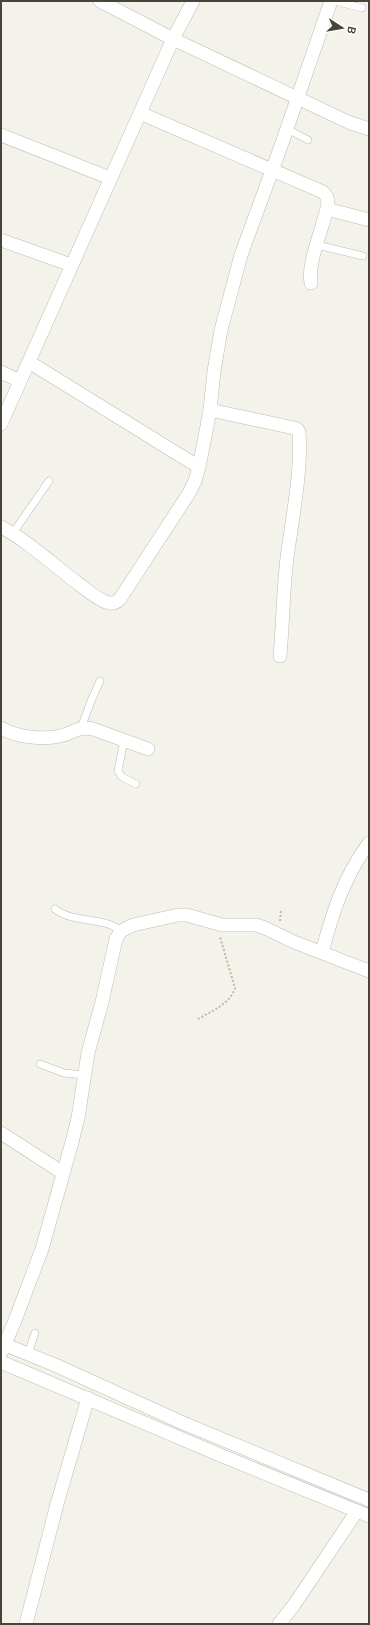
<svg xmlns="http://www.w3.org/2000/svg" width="370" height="1625" font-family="Lato,sans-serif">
	<rect width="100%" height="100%" fill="#f4f3eb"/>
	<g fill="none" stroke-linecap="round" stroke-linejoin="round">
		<g stroke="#c0bbad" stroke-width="8">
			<g id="service">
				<path d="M 335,1 L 362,8"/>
				<path d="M 287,129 L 308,140"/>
				<path d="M 317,245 L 363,256"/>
				<path d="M 13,533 L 49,481"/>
				<path d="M 81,728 L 91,701 L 100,681"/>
				<path d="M 124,740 L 118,771 L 122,777 L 136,784"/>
				<path d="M 55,909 C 74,924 103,916 121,931"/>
				<path d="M 40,1064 L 64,1073 L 84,1075"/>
				<path d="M 28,1354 L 35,1333"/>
			</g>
		</g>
		<g stroke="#c0bbad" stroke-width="14">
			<g id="minor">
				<path d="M 100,1 L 173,39 L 348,122 L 369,129"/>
				<path d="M 140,113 L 323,192 L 327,197 L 328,204 C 324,226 307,262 311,283"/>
				<path d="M 1,135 L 110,178"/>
				<path d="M 327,209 L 369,220"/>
				<path d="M 1,240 L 71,265"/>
				<path d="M 29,362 L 199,467"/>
				<path d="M 1,372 L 20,381"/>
				<path d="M 210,410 L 294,428 L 297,429 L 299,432 C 302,470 292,520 287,558 C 283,590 283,623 280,656"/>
				<path d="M 1,424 L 173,39 L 193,1"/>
				<path d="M 1,527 C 30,542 54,566 80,585 C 88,591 97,599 106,602 C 111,604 116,603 120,599 L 189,493 L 195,481 L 199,467 L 204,442 L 210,410 L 214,371 L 221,330 L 241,255 L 281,146 L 331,1"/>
				<path d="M 1,728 C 16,737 43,740 60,736 C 75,733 76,726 93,729 L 148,749"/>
				<path d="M 322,952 C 333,911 344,877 369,843"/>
				<path d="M 1,1133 L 63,1173"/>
				<path d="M 1,1343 L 55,1365 L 183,1423 L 369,1500"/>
				<path d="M 1,1353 L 14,1323 L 42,1249 L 72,1142 L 78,1118 L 88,1053 L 102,1002 L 116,939 L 121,931 L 133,925 L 178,915 L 187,915 L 222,925 L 256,925 L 265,928 L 294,942 L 369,971"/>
				<path d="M 1,1362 L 220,1455 L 369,1516"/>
				<path d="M 26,1624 L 57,1504 L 88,1398"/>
				<path d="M 279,1624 L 294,1605 L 357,1511"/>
			</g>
		</g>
		<g stroke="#c1b99f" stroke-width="2" stroke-dasharray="2 2" stroke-linecap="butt">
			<path d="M 280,921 L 281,909"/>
			<path d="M 198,1019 C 212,1011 230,1004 235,988 L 220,937"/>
		</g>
		<use href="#service" stroke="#fff" stroke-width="7"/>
		<use href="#minor" stroke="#fff" stroke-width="13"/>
	</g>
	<rect width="370" height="1625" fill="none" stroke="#484439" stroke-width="4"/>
	<g transform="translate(342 28) rotate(102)" stroke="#ffffff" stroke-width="3" paint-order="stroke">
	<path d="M0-3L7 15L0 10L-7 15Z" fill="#484439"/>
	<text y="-6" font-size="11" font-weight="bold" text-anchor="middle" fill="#484439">B</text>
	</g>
</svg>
